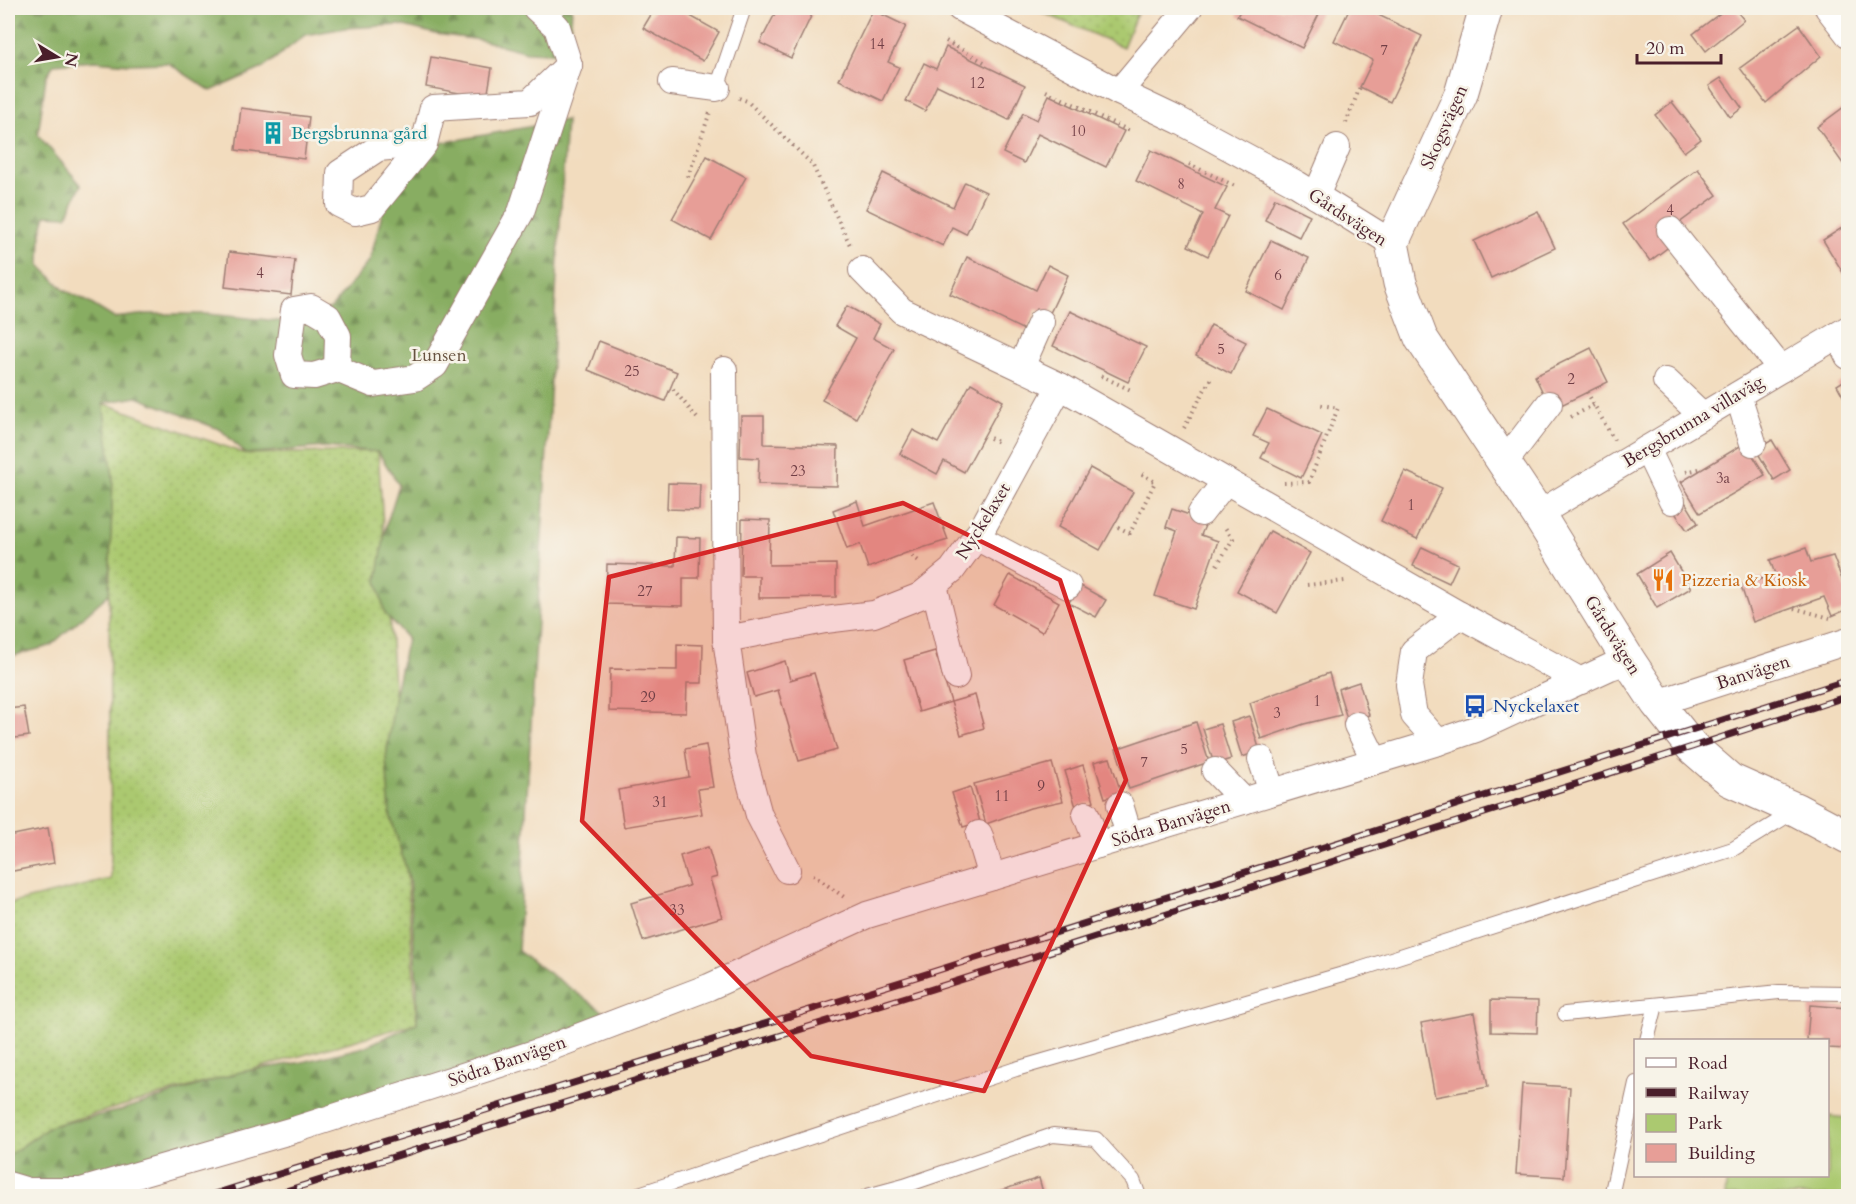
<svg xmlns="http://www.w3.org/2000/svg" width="1856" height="1204" font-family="Cardo,serif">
	<defs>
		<pattern id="green-dots" width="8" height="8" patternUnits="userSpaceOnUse" patternTransform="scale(1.5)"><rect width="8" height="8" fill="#abc970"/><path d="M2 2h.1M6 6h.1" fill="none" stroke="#95ac61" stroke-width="1.8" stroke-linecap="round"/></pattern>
		<pattern id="forest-firs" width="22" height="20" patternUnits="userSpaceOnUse" patternTransform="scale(1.5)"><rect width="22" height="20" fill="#88ad62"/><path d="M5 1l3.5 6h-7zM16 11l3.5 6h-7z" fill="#718c51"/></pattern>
	</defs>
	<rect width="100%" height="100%" fill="#f7f3e8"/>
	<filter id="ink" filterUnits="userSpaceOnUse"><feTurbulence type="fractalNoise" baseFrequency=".0167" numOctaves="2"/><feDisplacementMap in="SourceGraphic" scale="12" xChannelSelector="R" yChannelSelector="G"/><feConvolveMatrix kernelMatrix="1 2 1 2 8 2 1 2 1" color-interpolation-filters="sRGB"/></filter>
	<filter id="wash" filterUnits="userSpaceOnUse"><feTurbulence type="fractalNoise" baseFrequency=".008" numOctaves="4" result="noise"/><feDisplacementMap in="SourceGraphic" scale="24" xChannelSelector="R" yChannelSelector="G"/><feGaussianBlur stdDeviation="1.35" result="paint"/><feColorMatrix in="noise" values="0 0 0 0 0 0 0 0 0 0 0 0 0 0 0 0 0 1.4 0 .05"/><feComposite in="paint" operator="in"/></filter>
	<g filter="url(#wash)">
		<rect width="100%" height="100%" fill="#f2dcbe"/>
		<g fill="url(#green-dots)" stroke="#7a744e" stroke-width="1.5">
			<path d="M 1032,8 L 1139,8 L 1123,47 Z"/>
			<path d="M 103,403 L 246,454 L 378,451 L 417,1023 L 51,1126 L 8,1156 L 8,904 L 111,879 L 109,594 Z"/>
		</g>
		<path fill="url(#forest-firs)" stroke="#696646" stroke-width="1.5" d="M 8,8 L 572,8 L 569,54 L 527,52 L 481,40 L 436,34 L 400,25 L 345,28 L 305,35 L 263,68 L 211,91 L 168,63 L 129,64 L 95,61 L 54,64 L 46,77 L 38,135 L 81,185 L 67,216 L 46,215 L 41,232 L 40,265 L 64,290 L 83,299 L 114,318 L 147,314 L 208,314 L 289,322 L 331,308 L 370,260 L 388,191 L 435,144 L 566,120 L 518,951 L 618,1022 L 81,1191 L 8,1185 L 8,1156 L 51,1126 L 118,1111 L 240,1072 L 303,1062 L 364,1047 L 417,1023 L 417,987 L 409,879 L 390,814 L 386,758 L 395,693 L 407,638 L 385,614 L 377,581 L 386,526 L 399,485 L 378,452 L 325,447 L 246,454 L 221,430 L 137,397 L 103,403 L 113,477 L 109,594 L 50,646 L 8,657 Z"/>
		<path fill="#abc970" stroke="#7a744e" stroke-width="1.5" d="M 1828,1116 L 1848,1118 L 1848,1196 L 1725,1196 L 1727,1176 L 1828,1176 Z"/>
		<g id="blocks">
			<g fill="#e79e97">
				<path d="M 655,8 L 676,8 L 719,32 L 703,61 L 643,28 Z"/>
				<path d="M 778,8 L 815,8 L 791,58 L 760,43 Z"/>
				<path d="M 1242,8 L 1322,8 L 1302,48 L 1237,16 Z"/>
				<path d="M 1350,8 L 1364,8 L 1422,36 L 1390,102 L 1360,87 L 1373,60 L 1334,41 Z"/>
				<path d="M 1727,8 L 1734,8 L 1744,20 L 1706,51 L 1693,34 Z"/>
				<path d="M 873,10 L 906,26 L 888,62 L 899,67 L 883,101 L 839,80 Z"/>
				<path d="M 1799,25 L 1821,56 L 1766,103 L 1740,68 Z"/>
				<path d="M 946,47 L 1025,85 L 1009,120 L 937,85 L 925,111 L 906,101 L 924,63 L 936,69 Z"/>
				<path d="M 431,57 L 492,68 L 487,98 L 426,87 Z"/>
				<path d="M 1721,78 L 1742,108 L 1730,117 L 1709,86 Z"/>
				<path d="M 1049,95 L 1124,131 L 1106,167 L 1038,134 L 1024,163 L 1003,153 L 1023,113 L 1037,120 Z"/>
				<path d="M 1672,102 L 1701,139 L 1684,152 L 1655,115 Z"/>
				<path d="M 1848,104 L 1848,171 L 1817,127 Z"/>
				<path d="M 241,108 L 309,117 L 304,159 L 236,150 Z"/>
				<path d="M 1151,150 L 1227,187 L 1215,210 L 1228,216 L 1208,256 L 1188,246 L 1203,214 L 1136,181 Z"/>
				<path d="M 707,156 L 746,177 L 711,240 L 672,219 Z"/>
				<path d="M 1698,169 L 1717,195 L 1663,235 L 1671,245 L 1650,261 L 1623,224 Z"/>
				<path d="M 883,173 L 953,207 L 965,182 L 986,192 L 966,234 L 952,227 L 943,246 L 866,209 Z"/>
				<path d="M 1275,198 L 1310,215 L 1299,237 L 1265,220 Z"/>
				<path d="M 1538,211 L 1555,248 L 1491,278 L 1474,241 Z"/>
				<path d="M 1848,224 L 1848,274 L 1845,276 L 1823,240 Z"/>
				<path d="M 1271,240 L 1309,258 L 1284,310 L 1246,291 Z"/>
				<path d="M 229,252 L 295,260 L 291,295 L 225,287 Z"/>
				<path d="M 967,257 L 1036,290 L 1048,265 L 1068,275 L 1049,315 L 1036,309 L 1026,331 L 950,294 Z"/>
				<path d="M 847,306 L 880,324 L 873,338 L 894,349 L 856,418 L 822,400 L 856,338 L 835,326 Z"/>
				<path d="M 1070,311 L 1146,347 L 1128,382 L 1053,346 Z"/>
				<path d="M 1211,325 L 1246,342 L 1231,374 L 1196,356 Z"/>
				<path d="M 599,341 L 677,372 L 665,401 L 588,370 Z"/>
				<path d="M 1591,348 L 1608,382 L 1551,410 L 1535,376 Z"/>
				<path d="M 1848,378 L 1848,405 L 1837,385 Z"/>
				<path d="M 971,383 L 1003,401 L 964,472 L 944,461 L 937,474 L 900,454 L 913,430 L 938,443 Z"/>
				<path d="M 1267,409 L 1322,435 L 1301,478 L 1261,458 L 1269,443 L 1253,436 Z"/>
				<path d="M 741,416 L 764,416 L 764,444 L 838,446 L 837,486 L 758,484 L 759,458 L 740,457 Z"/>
				<path d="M 1772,440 L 1790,470 L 1774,480 L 1756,450 Z"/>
				<path d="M 1745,443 L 1765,475 L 1700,513 L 1681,482 Z"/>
				<path d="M 1090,468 L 1133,492 L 1100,550 L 1058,527 Z"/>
				<path d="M 1405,471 L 1442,488 L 1417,539 L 1381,521 Z"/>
				<path d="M 668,483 L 700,484 L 699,510 L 667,509 Z"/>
				<path d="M 1682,497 L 1698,523 L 1687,530 L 1668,503 Z"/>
				<path d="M 857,501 L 865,526 L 934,502 L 948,540 L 906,553 L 868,568 L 860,544 L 847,549 L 833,510 Z"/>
				<path d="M 1172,509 L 1207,521 L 1201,535 L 1218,541 L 1194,609 L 1155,596 L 1177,531 L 1166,527 Z"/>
				<path d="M 742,519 L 770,520 L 769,565 L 836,564 L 836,597 L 759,598 L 759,576 L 741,576 Z"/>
				<path d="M 1270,531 L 1310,553 L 1277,613 L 1237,591 Z"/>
				<path d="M 676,537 L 700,538 L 699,578 L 683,578 L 683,606 L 606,604 L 607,564 L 675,566 Z"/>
				<path d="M 1422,547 L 1458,564 L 1449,583 L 1413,566 Z"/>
				<path d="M 1806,548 L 1811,562 L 1833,556 L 1848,595 L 1848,609 L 1832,616 L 1824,597 L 1753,622 L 1741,586 L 1775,574 L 1770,560 Z"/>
				<path d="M 1670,553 L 1691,588 L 1657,608 L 1637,574 Z"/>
				<path d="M 1010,575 L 1059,602 L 1042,632 L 994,605 Z"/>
				<path d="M 1079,585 L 1106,600 L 1096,617 L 1069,603 Z"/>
				<path d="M 677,644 L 703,645 L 702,683 L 687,683 L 686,713 L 609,711 L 610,669 L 677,670 Z"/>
				<path d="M 935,651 L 951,702 L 919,712 L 904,660 Z"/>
				<path d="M 785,661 L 790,680 L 814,673 L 837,750 L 799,761 L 778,690 L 754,697 L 747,673 Z"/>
				<path d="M 1329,673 L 1341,715 L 1304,724 L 1261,739 L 1250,703 Z"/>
				<path d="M 1359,682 L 1369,715 L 1348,722 L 1338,689 Z"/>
				<path d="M 975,695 L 984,728 L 961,735 L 951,702 Z"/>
				<path d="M 24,707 L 29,736 L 8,739 L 8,709 Z"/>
				<path d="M 1249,716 L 1260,751 L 1242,757 L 1231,722 Z"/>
				<path d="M 1196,722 L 1209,762 L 1129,789 L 1116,749 Z"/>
				<path d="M 1220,724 L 1231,759 L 1214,764 L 1203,729 Z"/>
				<path d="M 706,745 L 713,787 L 698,789 L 702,814 L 624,827 L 618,790 L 689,777 L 685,749 Z"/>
				<path d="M 1110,758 L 1121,793 L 1105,798 L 1094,762 Z"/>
				<path d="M 1052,763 L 1063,801 L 1030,808 L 986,824 L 974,784 Z"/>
				<path d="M 1083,765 L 1094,801 L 1076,807 L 1065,771 Z"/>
				<path d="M 970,787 L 980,822 L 963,827 L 952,793 Z"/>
				<path d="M 48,828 L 54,863 L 8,872 L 8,836 Z"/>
				<path d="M 708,847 L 717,877 L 710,879 L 722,917 L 643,941 L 631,903 L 689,886 L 680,856 Z"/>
				<path d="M 1491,1000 L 1538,1001 L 1537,1033 L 1491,1032 Z"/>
				<path d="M 1810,1005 L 1848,1008 L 1848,1049 L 1828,1048 L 1828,1040 L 1807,1040 Z"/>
				<path d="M 1474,1013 L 1488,1087 L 1435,1097 L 1421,1023 Z"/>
				<path d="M 1522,1084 L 1570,1087 L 1564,1177 L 1516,1174 Z"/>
				<path d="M 1039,1178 L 1044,1196 L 984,1196 Z"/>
			</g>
		</g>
	</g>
	<g filter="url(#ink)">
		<use href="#blocks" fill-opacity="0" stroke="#9e7e74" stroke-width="1.5"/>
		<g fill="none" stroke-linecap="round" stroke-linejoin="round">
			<g stroke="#9e7e74" stroke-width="16">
				<g id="service">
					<path d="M 717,88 L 744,8"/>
					<path d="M 1565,1014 L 1779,992 L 1848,993"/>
					<path d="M 1647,1040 L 1656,1005"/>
					<path d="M 633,1196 L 1016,1069 L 1357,970 L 1733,849 L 1795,811"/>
					<path d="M 867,1196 L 904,1186 L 1053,1135 L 1096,1139 L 1133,1180 L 1139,1196"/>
					<path d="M 1611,1196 L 1636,1083"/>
				</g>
			</g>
			<g stroke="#9e7e74" stroke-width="28">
				<g id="minor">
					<path d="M 960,8 L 1119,92 L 1180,121 L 1297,184 L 1392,243"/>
					<path d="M 1828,8 L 1848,34"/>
					<path d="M 672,82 L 717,88"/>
					<path d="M 1119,92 L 1189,8"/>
					<path d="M 424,144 L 378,148 L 340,173 L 339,204 L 355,212 L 372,208 L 424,144 L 433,108 L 530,102 L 569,65 L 557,27 L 536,8"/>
					<path d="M 1316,196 L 1337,147"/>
					<path d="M 1670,230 L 1781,369"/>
					<path d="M 862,270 L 902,311 L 1060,386 L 1460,615 L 1581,681"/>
					<path d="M 1838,335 L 1848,356"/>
					<path d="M 1021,367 L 1041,322"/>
					<path d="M 337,369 L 314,376 L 294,375 L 288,355 L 294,310 L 311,307 L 328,317 L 338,336 L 337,369 L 373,384 L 415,378 L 435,365 L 521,212 L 569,65"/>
					<path d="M 724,370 L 726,639"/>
					<path d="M 1666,381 L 1703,416"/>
					<path d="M 1738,395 L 1753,443"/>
					<path d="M 1647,449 L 1672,501"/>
					<path d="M 1504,463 L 1549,404"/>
					<path d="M 1201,513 L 1226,481"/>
					<path d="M 1538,514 L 1848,329"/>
					<path d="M 976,537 L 1068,586"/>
					<path d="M 934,585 L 956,676"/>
					<path d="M 1657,703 L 1848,641"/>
					<path d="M 1357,725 L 1375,761"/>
					<path d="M 1438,742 L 1414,715 L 1409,685 L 1414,651 L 1460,615"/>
					<path d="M 1261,759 L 1272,792"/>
					<path d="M 1215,771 L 1244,801"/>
					<path d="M 1120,805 L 1129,835"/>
					<path d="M 1086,814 L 1098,845"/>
					<path d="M 979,834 L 992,877"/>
					<path d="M 787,870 L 759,815 L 743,756 L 726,639 L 825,620 L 874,614 L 920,596 L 952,570 L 982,529 L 1060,386"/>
					<path d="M 8,1185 L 28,1191 L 81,1191 L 297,1129 L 541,1051 L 709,987 L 867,915 L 1438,742 L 1476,729 L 1610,667 L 1629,661"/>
				</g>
			</g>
			<g stroke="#9e7e74" stroke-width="35">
				<path id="tertiary" d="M 1486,8 L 1461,94 L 1392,243 L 1400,283 L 1421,338 L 1538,514 L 1629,661 L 1657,703 L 1692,747 L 1730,780 L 1797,810 L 1848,837"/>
			</g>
			<g stroke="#9e7e74" stroke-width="4" stroke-dasharray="1.5 4.5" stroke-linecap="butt">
				<path d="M 946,41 L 984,62"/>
				<path d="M 1046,91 L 1130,131"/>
				<path d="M 739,98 L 747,101 L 812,164 L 851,247"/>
				<path d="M 1346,123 L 1360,87"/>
				<path d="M 1189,164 L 1237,187"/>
				<path d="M 688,177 L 710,112"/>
				<path d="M 1101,376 L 1133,391"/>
				<path d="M 673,389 L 697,418"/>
				<path d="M 1587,392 L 1614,440"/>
				<path d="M 1571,417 L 1594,405"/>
				<path d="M 1184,428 L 1212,376"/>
				<path d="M 990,438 L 1000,443"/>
				<path d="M 1686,472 L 1703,468"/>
				<path d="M 1284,483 L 1309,482 L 1338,408 L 1317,404"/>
				<path d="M 1118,527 L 1130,533 L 1155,482 L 1142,474"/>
				<path d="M 912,556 L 920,562"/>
				<path d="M 1217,565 L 1233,539 L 1224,526"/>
				<path d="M 1307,585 L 1345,581"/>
				<path d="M 1794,608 L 1830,618"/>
				<path d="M 813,875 L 844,897"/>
			</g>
			<use href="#service" stroke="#fff" stroke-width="14"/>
			<use href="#minor" stroke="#fff" stroke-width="26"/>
			<use href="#tertiary" stroke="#fff" stroke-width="33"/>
			<g stroke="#4a1f2b" stroke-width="7">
				<g id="rail">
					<path d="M 208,1196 L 926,974 L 1848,680"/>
					<path d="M 270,1196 L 694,1062 L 932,989 L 1692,747 L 1848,696"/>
				</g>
			</g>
			<use href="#rail" stroke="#f7f3e8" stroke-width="4.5" stroke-dasharray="14" stroke-linecap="butt"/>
		</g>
	</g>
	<path fill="#d62828" fill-opacity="0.2" stroke="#d62828" stroke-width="4.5" stroke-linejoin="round" d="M 903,503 L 1060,580 L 1126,780 L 984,1091 L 811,1056 L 582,821 L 609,577 Z"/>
	<defs>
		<g id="building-bare" transform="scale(1.8)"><path d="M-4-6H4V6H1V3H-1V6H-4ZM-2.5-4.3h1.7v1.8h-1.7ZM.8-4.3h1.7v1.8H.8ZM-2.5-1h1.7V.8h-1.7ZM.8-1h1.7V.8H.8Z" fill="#0f9aa8" stroke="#f7f3e8" stroke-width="2.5" paint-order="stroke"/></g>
		<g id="restaurant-bare" transform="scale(1.8)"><path d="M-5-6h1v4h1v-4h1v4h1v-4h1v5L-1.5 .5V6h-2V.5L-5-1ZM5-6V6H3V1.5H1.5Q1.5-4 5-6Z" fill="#e8710a" stroke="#f7f3e8" stroke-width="2.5" paint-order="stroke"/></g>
		<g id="bus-bare" transform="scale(1.8)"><path d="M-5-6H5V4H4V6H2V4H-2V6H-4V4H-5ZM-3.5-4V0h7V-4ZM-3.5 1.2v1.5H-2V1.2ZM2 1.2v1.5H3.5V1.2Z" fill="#1a4fb4" stroke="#f7f3e8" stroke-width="2.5" paint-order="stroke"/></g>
	</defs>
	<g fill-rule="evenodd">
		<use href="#building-bare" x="273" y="133"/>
		<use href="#restaurant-bare" x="1663" y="580"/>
		<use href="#bus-bare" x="1475" y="706"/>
	</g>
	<g text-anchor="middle" stroke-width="5" stroke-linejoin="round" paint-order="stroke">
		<g font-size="15" fill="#713f46">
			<text x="877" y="49">14</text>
			<text x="1384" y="55">7</text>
			<text x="977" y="88">12</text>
			<text x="1078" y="136">10</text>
			<text x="1181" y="189">8</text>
			<text x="1670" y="215">4</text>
			<text x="260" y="278">4</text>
			<text x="1278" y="280">6</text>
			<text x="1221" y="354">5</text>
			<text x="632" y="376">25</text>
			<text x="1571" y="384">2</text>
			<text x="798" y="476">23</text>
			<text x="1723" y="483">3a</text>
			<text x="1411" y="510">1</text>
			<text x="645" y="596">27</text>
			<text x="648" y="702">29</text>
			<text x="1317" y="706">1</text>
			<text x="1277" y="718">3</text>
			<text x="1184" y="754">5</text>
			<text x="1144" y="767">7</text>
			<text x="1041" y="791">9</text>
			<text x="1002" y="801">11</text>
			<text x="660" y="807">31</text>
			<text x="677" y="915">33</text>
		</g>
		<g font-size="18" fill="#4a1f2b" stroke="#f7f3e8">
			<text transform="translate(1444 127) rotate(-66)" y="6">Skogsvägen</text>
			<text transform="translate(1348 217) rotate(33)" y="6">Gårdsvägen</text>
			<text transform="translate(1693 421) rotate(-31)" y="6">Bergsbrunna villaväg</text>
			<text transform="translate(983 521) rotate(-58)" y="6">Nyckelaxet</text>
			<text transform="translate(1613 635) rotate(58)" y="6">Gårdsvägen</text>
			<text transform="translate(1753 672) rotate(-18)" y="6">Banvägen</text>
			<text transform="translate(1171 823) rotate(-17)" y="6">Södra Banvägen</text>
			<text transform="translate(507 1061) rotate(-19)" y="6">Södra Banvägen</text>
		</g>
		<g font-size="18" fill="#0d838f" stroke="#f7f3e8" text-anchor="start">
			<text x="291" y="139">Bergsbrunna gård</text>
		</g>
		<g font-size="18" fill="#675240" stroke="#f7f3e8">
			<text x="439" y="361">Lunsen</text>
		</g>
		<g font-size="18" fill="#c56008" stroke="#f7f3e8" text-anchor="start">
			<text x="1681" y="586">Pizzeria &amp; Kiosk</text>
		</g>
		<g font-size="18" fill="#164399" stroke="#f7f3e8" text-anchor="start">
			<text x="1493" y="712">Nyckelaxet</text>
		</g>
	</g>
	<rect width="1856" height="1204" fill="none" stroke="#f7f3e8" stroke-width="30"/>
	<rect x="1634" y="1039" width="195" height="138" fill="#f7f3e8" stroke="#b29e9c" stroke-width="1.5"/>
	<rect x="1646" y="1058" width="30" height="9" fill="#ffffff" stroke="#b29e9c" stroke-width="1.5"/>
	<text x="1688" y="1069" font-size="18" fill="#4a1f2b">Road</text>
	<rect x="1646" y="1088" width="30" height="9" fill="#4a1f2b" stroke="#b29e9c" stroke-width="1.5"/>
	<text x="1688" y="1099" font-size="18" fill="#4a1f2b">Railway</text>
	<rect x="1646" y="1114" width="30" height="18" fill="#abc970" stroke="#b29e9c" stroke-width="1.5"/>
	<text x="1688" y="1129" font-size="18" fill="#4a1f2b">Park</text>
	<rect x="1646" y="1144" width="30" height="18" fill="#e79e97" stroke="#b29e9c" stroke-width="1.5"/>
	<text x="1688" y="1159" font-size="18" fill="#4a1f2b">Building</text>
	<g transform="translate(57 57) rotate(101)" stroke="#f7f3e8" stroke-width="4.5" paint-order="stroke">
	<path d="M0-4.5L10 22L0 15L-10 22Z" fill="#4a1f2b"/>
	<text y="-9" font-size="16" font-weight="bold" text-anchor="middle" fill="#4a1f2b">N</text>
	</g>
	<path d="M1637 54v9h84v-9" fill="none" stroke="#4a1f2b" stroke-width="3"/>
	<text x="1646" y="54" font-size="18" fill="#4a1f2b" stroke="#f7f3e8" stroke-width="4.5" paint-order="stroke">20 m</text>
</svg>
